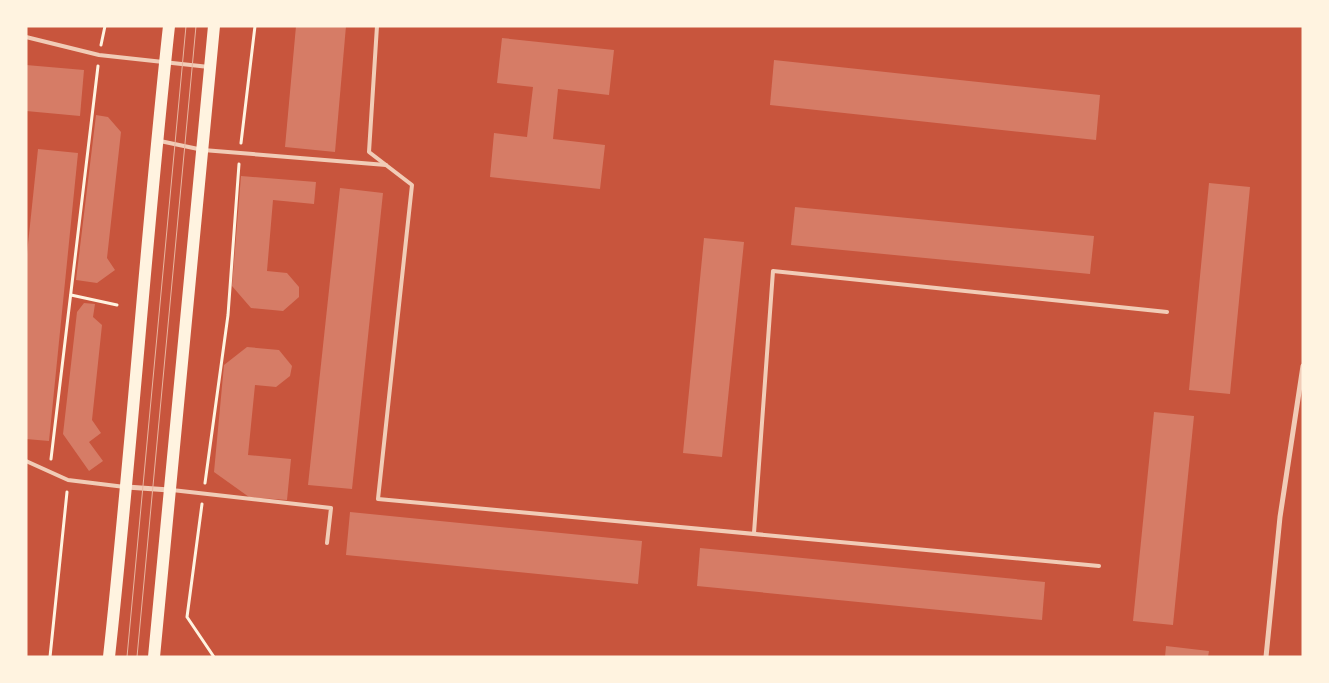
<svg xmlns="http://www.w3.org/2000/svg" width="1329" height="683" font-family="'Roboto Condensed',sans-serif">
	<rect width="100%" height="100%" fill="#c8553d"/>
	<g fill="#d67c66">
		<path d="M 296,26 L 346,26 L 335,152 L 285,147 Z"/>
		<path d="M 502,38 L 614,50 L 609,95 L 558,89 L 553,139 L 605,145 L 600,189 L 490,177 L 494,133 L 527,137 L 533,87 L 497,83 Z"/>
		<path d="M 774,60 L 1100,95 L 1096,140 L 770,105 Z"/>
		<path d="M 26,65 L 84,70 L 80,116 L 26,111 Z"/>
		<path d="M 96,115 L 108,117 L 121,132 L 107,258 L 115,270 L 97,283 L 76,280 Z"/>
		<path d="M 38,149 L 78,153 L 49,441 L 26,439 L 26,263 Z"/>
		<path d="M 241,176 L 316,182 L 314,204 L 273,200 L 267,271 L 287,273 L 299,287 L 299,297 L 283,311 L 251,308 L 232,286 Z"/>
		<path d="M 1209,183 L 1250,187 L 1230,394 L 1189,390 Z"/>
		<path d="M 340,188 L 383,193 L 352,489 L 308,485 Z"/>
		<path d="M 795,207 L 1094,236 L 1090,274 L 791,245 Z"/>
		<path d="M 704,238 L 744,242 L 722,457 L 683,453 Z"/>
		<path d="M 84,303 L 95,304 L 93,317 L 102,325 L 92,420 L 101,433 L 89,442 L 103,461 L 89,471 L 63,434 L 77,312 Z"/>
		<path d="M 247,347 L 279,350 L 292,366 L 290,376 L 276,387 L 255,385 L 248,455 L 291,459 L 287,500 L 249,497 L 214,472 L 224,365 Z"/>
		<path d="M 1154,412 L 1194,416 L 1173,625 L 1133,621 Z"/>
		<path d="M 350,512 L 642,541 L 638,584 L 346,555 Z"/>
		<path d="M 700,548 L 1045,582 L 1042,620 L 697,586 Z"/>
		<path d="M 1166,646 L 1209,651 L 1208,657 L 1165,657 Z"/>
	</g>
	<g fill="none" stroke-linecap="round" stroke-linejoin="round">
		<g stroke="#fff3e0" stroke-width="3">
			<path d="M 101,45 L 105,26"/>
			<path d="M 241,143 L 255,26"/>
			<path d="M 71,295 L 117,305"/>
			<path d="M 51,459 L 98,66"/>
			<path d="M 205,483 L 228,315 L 239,164"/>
			<path d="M 202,504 L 187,617 L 214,657"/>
			<path d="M 50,657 L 67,492"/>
		</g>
		<g stroke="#f1ccb7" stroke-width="4">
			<path d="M 377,26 L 369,152 L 412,185 L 378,499 L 1099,566"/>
			<path d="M 26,37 L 99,55 L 209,67"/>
			<path d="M 160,141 L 203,150 L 386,165"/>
			<path d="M 26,461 L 68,480 L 125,487"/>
			<path d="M 172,490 L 331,508 L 327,543"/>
			<path d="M 754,533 L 773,271 L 1167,312"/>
		</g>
		<g stroke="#f1ccb7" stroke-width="5">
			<path d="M 127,487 L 169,490"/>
			<path d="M 1266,657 L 1280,517 L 1303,366"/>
		</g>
		<g stroke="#fff3e0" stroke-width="12">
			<path d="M 109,657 C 132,447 146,236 169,26"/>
			<path d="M 154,657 L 214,26"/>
		</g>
		<g stroke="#e9b49f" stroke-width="1">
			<path d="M 127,657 L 186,26"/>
			<path d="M 137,657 L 196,26"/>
		</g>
	</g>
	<rect width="1329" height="683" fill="none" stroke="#fff3e0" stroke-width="55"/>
</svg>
